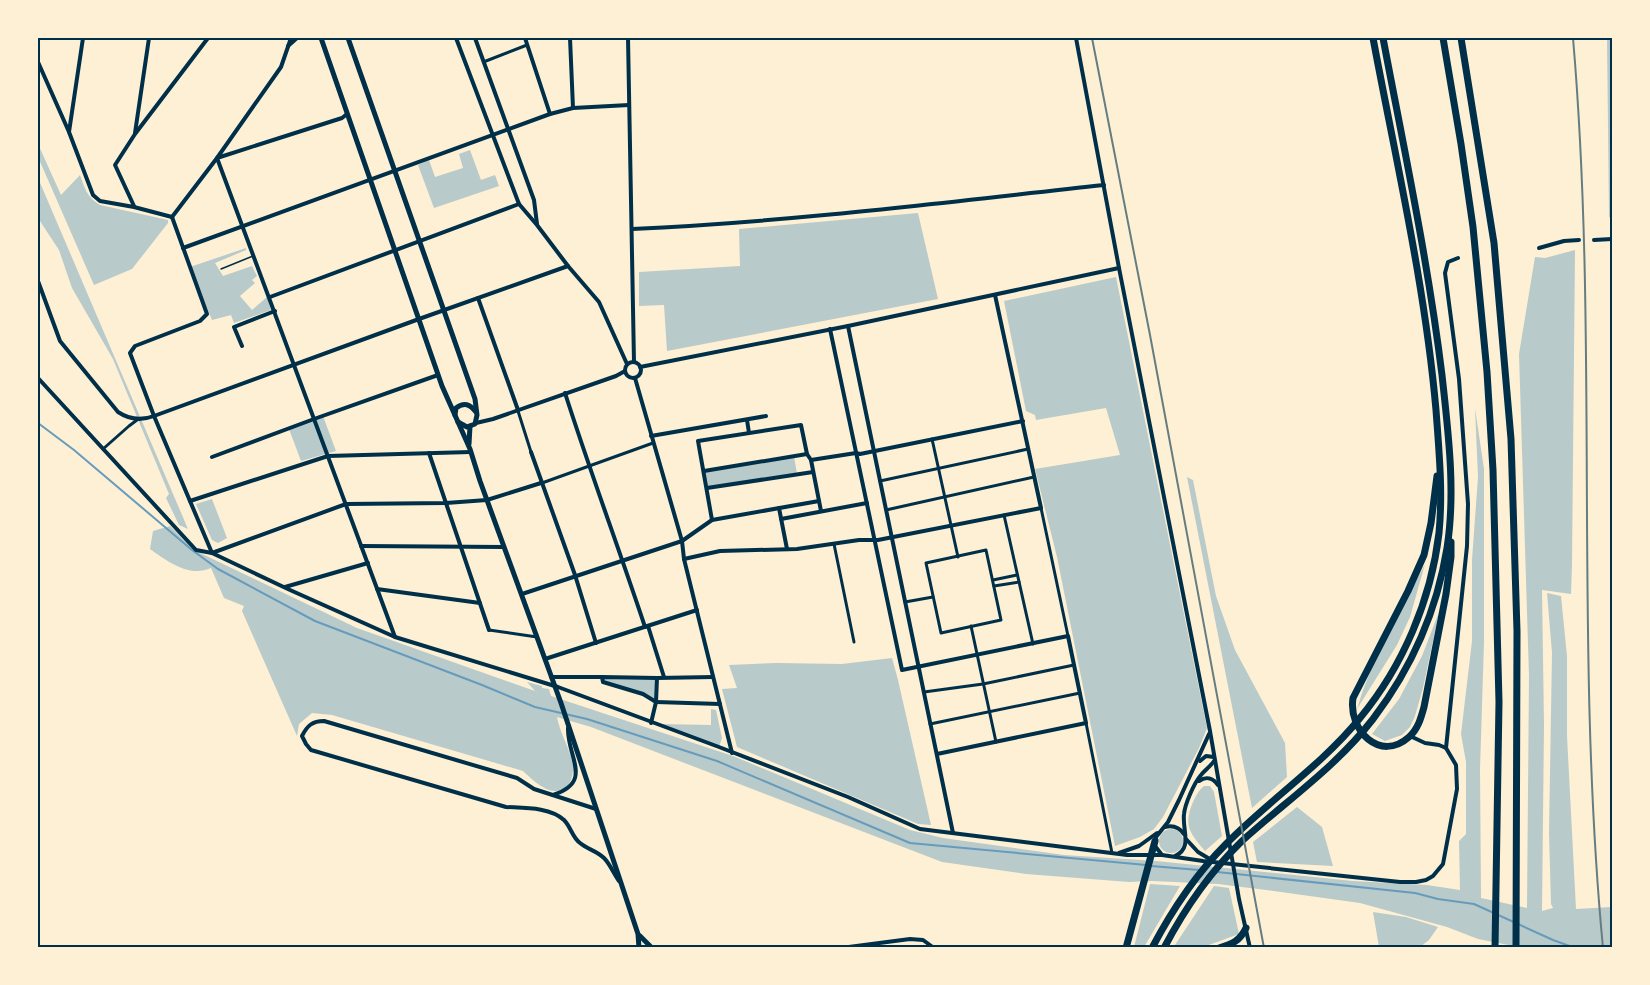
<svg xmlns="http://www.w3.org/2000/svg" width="1650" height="985" font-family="'Roboto Condensed',sans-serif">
	<rect width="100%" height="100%" fill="#fdf0d5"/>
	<g fill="#b9caca">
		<path d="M 1607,38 L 1612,38 L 1612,219 L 1609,217 Z"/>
		<path d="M 38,144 L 61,195 L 80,175 C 85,189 87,197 100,205 L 168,220 L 168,223 L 132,269 L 94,285 L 38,157 Z"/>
		<path d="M 470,150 L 481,180 L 495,175 L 499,186 L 434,208 L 418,165 L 429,160 L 435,177 L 463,168 L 459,154 Z"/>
		<path d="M 38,178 L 188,529 L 179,525 L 166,498 L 169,494 L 113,359 L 72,288 L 59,250 L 40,221 L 38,214 Z"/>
		<path d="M 918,213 L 938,299 L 667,351 L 664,305 L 639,306 L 639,272 L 740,266 L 739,229 Z"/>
		<path d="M 246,248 L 246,250 L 215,263 L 223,276 L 252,266 L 257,276 L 252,280 L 255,283 L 240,296 L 252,310 L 267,297 L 271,310 L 234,323 L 231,315 L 212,320 L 190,267 Z"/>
		<path d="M 1575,250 L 1572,564 L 1571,594 L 1542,590 L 1544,725 L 1542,911 L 1553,908 L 1551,904 L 1549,833 L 1552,653 L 1547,593 L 1561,596 L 1567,656 L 1567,736 L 1576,909 L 1612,907 L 1612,947 L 1519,947 L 1478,939 L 1447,927 L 1360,903 L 1266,890 L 1218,884 L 1152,881 L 1129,882 L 1026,874 L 942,862 L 591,727 L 557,717 C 560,734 571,750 573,767 C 573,774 572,780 568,785 C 553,801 534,781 523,771 L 332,715 L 312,713 L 299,724 L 297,736 L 242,611 L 244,606 L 224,598 L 211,568 C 189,578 167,561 150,549 L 153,531 L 170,526 L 196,551 L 357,628 L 535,691 L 527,682 L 542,686 L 542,688 L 549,689 L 551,696 L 733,756 L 910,830 L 943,838 L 1064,855 L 1156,861 L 1353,881 L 1427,885 L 1460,890 L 1459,841 L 1466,834 L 1466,762 L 1461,734 L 1472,641 L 1472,560 L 1478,477 L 1475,408 L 1484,469 L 1484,642 L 1480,769 L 1481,898 L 1527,908 L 1529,676 L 1519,354 L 1535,257 L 1545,258 Z"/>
		<path d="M 1116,277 L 1207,728 L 1199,748 L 1163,817 L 1154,829 L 1140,837 L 1115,846 L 1057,557 L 1035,469 L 1120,455 L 1106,408 L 1036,420 L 1035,415 L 1026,411 L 1004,301 Z"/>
		<path d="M 323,416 L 336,451 L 301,461 L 289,429 Z"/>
		<path d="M 794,456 L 797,474 L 707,488 L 704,471 Z"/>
		<path d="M 1187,477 L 1193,480 L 1216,596 L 1235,650 L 1285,743 L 1287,777 L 1252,808 Z"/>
		<path d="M 212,499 L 227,538 L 218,543 L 212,540 L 196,504 Z"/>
		<path d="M 1425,564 L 1410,617 L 1397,645 L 1357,709 L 1362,693 L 1372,667 Z"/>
		<path d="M 1439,612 L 1423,688 L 1415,716 L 1410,727 L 1402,735 L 1385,741 L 1372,734 L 1399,699 L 1422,656 Z"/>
		<path d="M 892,658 L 898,680 L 931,825 L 918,824 L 737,747 L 722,689 L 737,688 L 729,665 L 776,663 L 842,664 Z"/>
		<path d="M 602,677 L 657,678 L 656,702 L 643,694 L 603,682 Z"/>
		<path d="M 711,709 L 716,710 L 722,738 L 719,747 L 659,724 L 711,725 Z"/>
		<path d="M 1204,786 L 1210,786 L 1214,792 L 1222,836 L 1205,851 C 1190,833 1183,826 1193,802 C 1196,796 1198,791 1204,786 Z"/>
		<path d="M 1297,807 L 1322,827 L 1333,866 L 1257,862 L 1253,842 Z"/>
		<circle cx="1171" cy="841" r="12"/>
		<path d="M 1150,884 L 1180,886 L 1144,947 L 1134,947 Z"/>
		<path d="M 1214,886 L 1229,888 L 1239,934 L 1203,947 L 1173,948 Z"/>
		<path d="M 1373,912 L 1406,917 L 1438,927 L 1429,940 L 1420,947 L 1379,947 Z"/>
	</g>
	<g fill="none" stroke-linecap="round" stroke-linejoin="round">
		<g stroke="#669bbc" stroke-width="2">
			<path d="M 38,423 L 74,450 L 192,550 L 218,569 L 315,621 L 482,685 L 535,707 L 587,719 L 717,761 L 910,843 L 1146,865"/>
			<path d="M 1151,866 L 1199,870"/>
			<path d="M 1217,872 L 1415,893 L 1438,899 L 1474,904 L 1553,940 L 1575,948"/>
		</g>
		<path stroke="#003049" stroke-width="1.5" d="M 221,269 L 253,256"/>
		<g stroke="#003049" stroke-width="3">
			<path d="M 486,61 L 527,45"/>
			<path d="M 518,411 L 531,452"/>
			<path d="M 932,439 L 958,557"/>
			<path d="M 103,449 L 129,426 L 137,420"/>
			<path d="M 880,481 L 1028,449"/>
			<path d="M 542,483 L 653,443"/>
			<path d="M 1041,508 L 1068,636"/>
			<path d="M 886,510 L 1034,477"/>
			<path d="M 1004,515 L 1033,644"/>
			<path d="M 834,544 L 854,642"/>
			<path d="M 986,550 L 1001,620 L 941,633 L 926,563 Z"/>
			<path d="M 993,580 L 1017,575"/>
			<path d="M 994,586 L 1019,582"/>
			<path d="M 905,602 L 933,597"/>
			<path d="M 971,626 L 996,742"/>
			<path d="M 489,630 L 537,637"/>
			<path d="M 924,692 L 983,684 L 1074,665"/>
			<path d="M 1086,723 L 1112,853"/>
			<path d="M 930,724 L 1080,693"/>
		</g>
		<g stroke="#003049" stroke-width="4">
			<path d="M 456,38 L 519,204 L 537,225 L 568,266 L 599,302 L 627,364"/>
			<path d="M 475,38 L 534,200 L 537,224"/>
			<path d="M 525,38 L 550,114"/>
			<path d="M 570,38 L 573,108"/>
			<path d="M 628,38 L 634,362"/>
			<path d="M 1076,38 L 1119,268 L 1210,731 L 1239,899 L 1250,948"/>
			<path d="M 288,46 L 297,38"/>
			<path d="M 38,62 L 69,132 L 93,195 L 100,201 L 134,207 L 172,217"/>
			<path d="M 347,114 L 342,118 L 217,158 L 395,637"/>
			<path d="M 69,132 L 83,38"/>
			<path d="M 135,133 L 149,38"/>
			<path d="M 134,206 L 115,165 L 135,134 L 208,38"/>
			<path d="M 172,217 L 207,314 L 200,321 L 135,346 L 130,353 L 154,416 L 212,553 L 346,504 L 446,503 L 487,500 L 541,483"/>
			<path d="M 172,217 L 217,158 L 281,67 L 291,38"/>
			<path d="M 632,229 C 790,222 947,202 1104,185"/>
			<path d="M 1594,240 L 1612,239"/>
			<path d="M 183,248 L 550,114 L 573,108 L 629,105"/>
			<path d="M 1539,248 L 1564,241 L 1579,240"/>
			<path d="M 38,281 L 60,341 L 118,412 C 130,420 141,421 154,416 L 419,319 L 568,266"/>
			<path d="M 270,297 L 519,204"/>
			<path d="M 478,298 L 518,410"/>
			<path d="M 848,326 L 953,833"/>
			<path d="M 830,329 L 902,670 L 1068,636 L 1086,723 L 937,754"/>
			<path d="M 242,346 L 234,327 L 275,311"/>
			<circle cx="633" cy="370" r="8"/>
			<path d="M 640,367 L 848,326 L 1119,268"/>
			<path d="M 38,378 L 196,550 L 212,553 L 290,590 L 395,637 L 558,687 L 719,747 L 848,797 L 920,829 L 1127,855 L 1162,855 L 1203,861 L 1400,882 L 1416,882 L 1426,880 L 1433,876 L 1443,864 L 1457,789 L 1456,765 L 1446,748 L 1439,745 L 1425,743 L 1410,736"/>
			<path d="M 635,378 L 682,541 L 684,559 L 732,753"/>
			<path d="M 565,393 C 590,471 619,549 645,627"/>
			<path d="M 747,420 L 749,433"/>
			<path d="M 476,423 L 493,419 L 616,376 L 625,371"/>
			<path d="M 651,436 L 766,416"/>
			<path d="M 531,452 L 575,575 L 596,643"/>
			<path d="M 429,453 L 489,630"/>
			<path d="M 212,457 L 314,419 L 438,375"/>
			<path d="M 811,460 L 856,453 L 860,454 L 1023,421"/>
			<path d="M 704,471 L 807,454"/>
			<path d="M 707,488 L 813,472"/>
			<path d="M 190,501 L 328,456 L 471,452"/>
			<path d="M 779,508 L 787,549"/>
			<path d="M 781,519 L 867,503"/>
			<path d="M 712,520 L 698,441 L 801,425 L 807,454 L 811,460 L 821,511"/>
			<path d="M 361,546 L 504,547"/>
			<path d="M 684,559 L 720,551 L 797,549 L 859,540 L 878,540 L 1041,508 L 995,295"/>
			<path d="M 285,587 L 368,563"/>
			<path d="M 377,589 L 480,603"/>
			<path d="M 522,594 L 682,541 L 712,520 L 819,501"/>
			<path d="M 648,626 L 664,677"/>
			<path d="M 545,659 L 697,610"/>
			<path d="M 551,677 L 602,677"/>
			<path d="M 657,678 L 713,677"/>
			<path d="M 656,702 L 720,704"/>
			<path d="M 651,723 L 656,702 L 657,678 L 602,677 L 603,682 L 643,694 L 656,702"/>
			<path d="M 1446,748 L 1467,546 L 1468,504 L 1459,379 L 1445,273 L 1448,262 L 1458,258"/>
			<path d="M 1200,761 L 1206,756 L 1214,757"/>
			<path d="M 1199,781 C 1206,776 1213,778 1218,785"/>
			<path d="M 553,795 C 594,782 567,757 568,728"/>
			<path d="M 596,809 L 534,789 L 517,778 L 324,721 C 312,721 307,726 302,736 L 306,744 L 311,750 L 506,807 C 524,808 550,807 564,820 C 571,827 572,837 580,843 C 587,849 597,851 604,858 C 610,864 614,874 619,881"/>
			<path d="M 1165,827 C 1173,825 1179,827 1184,834"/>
			<path d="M 1186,839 L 1198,852 L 1213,861"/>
			<path d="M 1119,853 L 1139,846 L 1157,833"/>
			<path d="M 1162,855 L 1155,846 L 1156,837 L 1168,822 L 1179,800 L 1209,734"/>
			<path d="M 1175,856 C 1193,848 1182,830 1184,814 C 1185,804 1194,783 1201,775 C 1205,770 1210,767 1214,761"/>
			<path d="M 841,948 L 910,939 L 923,940 L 934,948"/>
		</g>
		<g stroke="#003049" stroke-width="5">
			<path d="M 321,38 L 442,386 L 470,449 L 480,481 L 561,703 L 638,934 L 639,948"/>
			<path d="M 348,38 L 475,399 L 477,415 L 475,424 L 467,427 L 458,422"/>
			<path d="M 455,415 L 456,408 C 464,402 470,404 476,412"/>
			<path d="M 469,444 L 470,426"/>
			<path d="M 640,936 L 652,948"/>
		</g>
		<g stroke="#003049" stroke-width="7">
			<path d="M 1443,38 L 1461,144 L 1473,227 L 1487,372 L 1493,470 L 1499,702 L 1495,948"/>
			<path d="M 1461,38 L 1494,243 L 1511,439 L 1517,631 L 1516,948"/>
			<path d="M 1437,476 L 1431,523 L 1424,555 L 1408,591 L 1353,698 C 1348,730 1380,763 1409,737 C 1418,729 1421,718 1424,707 L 1446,594 L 1451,557 L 1451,542"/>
			<path d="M 1126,948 L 1155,841"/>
			<path d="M 1152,948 C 1172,910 1196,874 1226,844 C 1269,800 1321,766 1360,718 C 1403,666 1431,600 1439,533 C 1443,492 1439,451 1436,410 C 1425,285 1396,161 1373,38"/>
			<path d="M 1164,948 C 1185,908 1210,872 1242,841 C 1286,801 1336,767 1373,719 C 1411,669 1437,610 1447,548 C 1456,491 1448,431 1442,375 C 1428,261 1404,149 1383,38"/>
			<path d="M 1219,948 C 1232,944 1240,941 1246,928"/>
		</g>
		<g stroke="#657d81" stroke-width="2">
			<path d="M 1092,38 L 1150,335 L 1264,948"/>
			<path d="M 1573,38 C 1599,340 1574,645 1603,948"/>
		</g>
	</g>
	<rect width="1650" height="985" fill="none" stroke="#fdf0d5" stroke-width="78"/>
	<rect x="39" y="39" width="1572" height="907" fill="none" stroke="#003049" stroke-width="2"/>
</svg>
